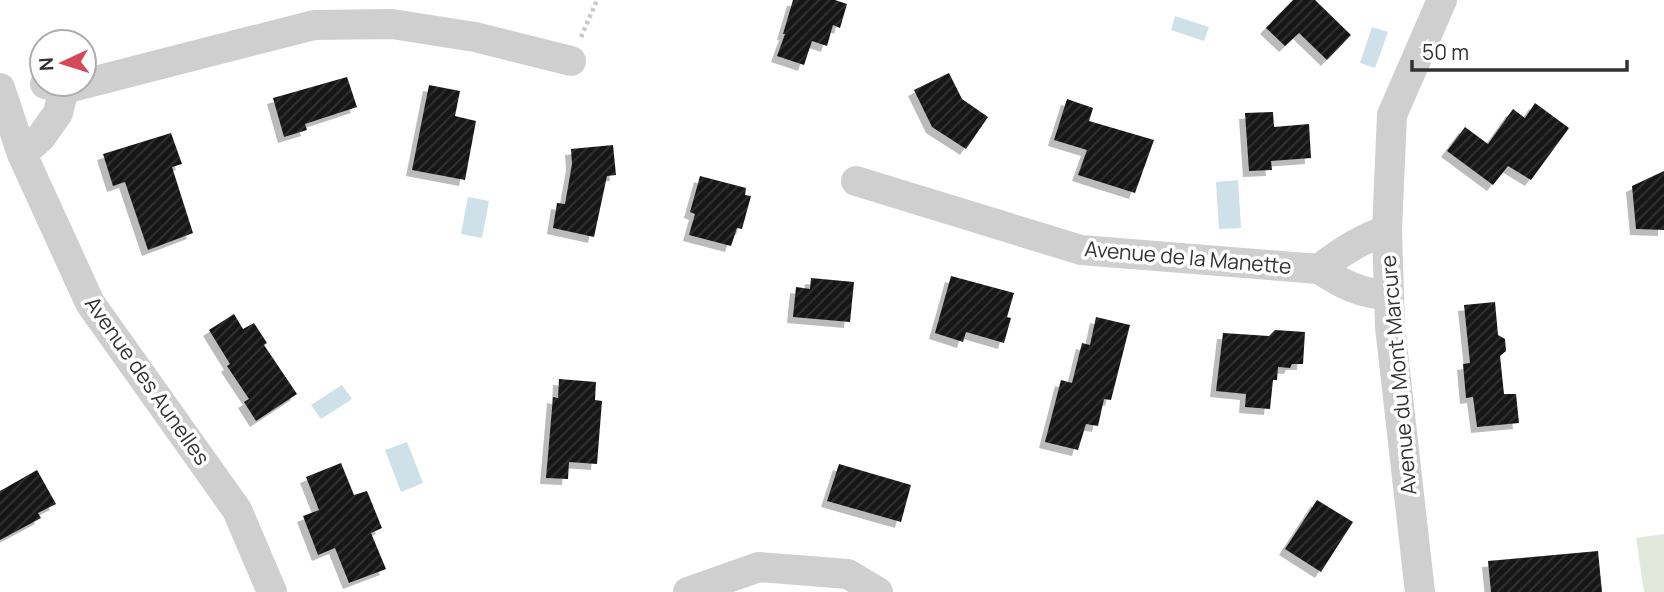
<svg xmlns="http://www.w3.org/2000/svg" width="1664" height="592" font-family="Manrope,sans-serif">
	<defs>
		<pattern id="building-hatch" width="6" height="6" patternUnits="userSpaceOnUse" patternTransform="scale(1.75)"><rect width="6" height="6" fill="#191919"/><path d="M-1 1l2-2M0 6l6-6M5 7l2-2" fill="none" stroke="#323232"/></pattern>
		<filter id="shadow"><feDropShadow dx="-6" dy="6" stdDeviation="0" flood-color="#0004"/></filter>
	</defs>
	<rect width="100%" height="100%" fill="#fff"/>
	<path fill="#e3e8dc" d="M 1664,534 L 1664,592 L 1644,592 L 1636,538 Z"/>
	<g fill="#cee0e8">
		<path d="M 1175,16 L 1209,27 L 1204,41 L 1171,30 Z"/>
		<path d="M 1372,27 L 1388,32 L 1375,68 L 1360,63 Z"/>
		<path d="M 1238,180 L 1241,228 L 1219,229 L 1216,182 Z"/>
		<path d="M 468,197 L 489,201 L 482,238 L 461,234 Z"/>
		<path d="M 342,385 L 352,399 L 321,419 L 311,405 Z"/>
		<path d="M 407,442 L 423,483 L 401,492 L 385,450 Z"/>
	</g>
	<g fill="url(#building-hatch)" filter="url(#shadow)">
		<path d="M 793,0 L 835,0 L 847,4 L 840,28 L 833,25 L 827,46 L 812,41 L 804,65 L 777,56 L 785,34 L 783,34 Z"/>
		<path d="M 1293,0 L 1315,0 L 1351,35 L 1327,60 L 1299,33 L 1285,46 L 1266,28 Z"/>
		<path d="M 949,73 L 962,99 L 988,117 L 966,149 L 932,127 L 914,90 Z"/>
		<path d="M 347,77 L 357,107 L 305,124 L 307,130 L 284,137 L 273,98 Z"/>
		<path d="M 429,85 L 460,91 L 455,116 L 476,121 L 465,180 L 412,170 Z"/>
		<path d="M 1067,99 L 1093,108 L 1089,121 L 1154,140 L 1135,193 L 1078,175 L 1087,150 L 1054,140 Z"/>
		<path d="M 1535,103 L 1569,128 L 1531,180 L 1508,166 L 1493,185 L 1447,151 L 1465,127 L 1488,144 L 1513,109 L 1525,118 Z"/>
		<path d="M 1273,112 L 1274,127 L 1309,124 L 1311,158 L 1271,161 L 1272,170 L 1249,171 L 1245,113 Z"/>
		<path d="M 171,133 L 182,164 L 172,167 L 193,233 L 148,250 L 125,182 L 113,186 L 103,154 Z"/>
		<path d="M 613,145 L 616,175 L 607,176 L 594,237 L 553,228 L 557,203 L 565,204 L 572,164 L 571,149 Z"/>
		<path d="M 1664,171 L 1664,230 L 1636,229 L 1632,186 Z"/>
		<path d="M 700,176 L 746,188 L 745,195 L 751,196 L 742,229 L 737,228 L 731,246 L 689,235 L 695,214 L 690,212 Z"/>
		<path d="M 951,276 L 1014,293 L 1007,317 L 1011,318 L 1004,343 L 966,332 L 963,342 L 935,333 Z"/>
		<path d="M 811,278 L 854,282 L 850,322 L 793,317 L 796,287 L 810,289 Z"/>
		<path d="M 1495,302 L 1498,335 L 1505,339 L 1506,351 L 1500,356 L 1504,394 L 1516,394 L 1519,423 L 1477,427 L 1473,397 L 1466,398 L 1463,364 L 1470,363 L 1464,305 Z"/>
		<path d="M 234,314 L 243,329 L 254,323 L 267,343 L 264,345 L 297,394 L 256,421 L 244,402 L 249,399 L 227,366 L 230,364 L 209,330 Z"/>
		<path d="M 1096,317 L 1130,325 L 1111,400 L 1104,399 L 1098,426 L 1086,424 L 1078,450 L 1045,442 L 1061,380 L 1072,383 L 1082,343 L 1090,345 Z"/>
		<path d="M 1275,330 L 1305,332 L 1303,364 L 1292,364 L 1290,368 L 1278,367 L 1277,380 L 1273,380 L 1270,409 L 1245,407 L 1246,394 L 1216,391 L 1223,333 L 1269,336 Z"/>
		<path d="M 559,379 L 596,382 L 595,400 L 602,401 L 597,464 L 569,462 L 568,479 L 546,478 L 553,397 L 558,398 Z"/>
		<path d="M 341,463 L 354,495 L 367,491 L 382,528 L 371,533 L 386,569 L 349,583 L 335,548 L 318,555 L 303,516 L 319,510 L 306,477 Z"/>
		<path d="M 839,464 L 911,485 L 901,522 L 827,501 Z"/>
		<path d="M 37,470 L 56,504 L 38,513 L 41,518 L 0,540 L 0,491 Z"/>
		<path d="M 1317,500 L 1353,522 L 1321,572 L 1285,549 Z"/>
		<path d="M 1598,551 L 1602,592 L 1491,592 L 1488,561 Z"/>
	</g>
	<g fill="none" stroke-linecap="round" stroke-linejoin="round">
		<path stroke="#c9c9c9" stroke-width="4.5" stroke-dasharray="3.5 3.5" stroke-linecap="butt" d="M 581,37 L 597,0"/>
		<g stroke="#cfcfcf" stroke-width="30">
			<path d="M 45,84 L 64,89 L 314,25 L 392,24 L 475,37 L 571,61"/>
			<path d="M 0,88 L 22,154 L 90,303 L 237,510 L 272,592"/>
			<path d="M 22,154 L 41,137 L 58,113 L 64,89"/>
			<path d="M 856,181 L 1081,250 L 1319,269 C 1344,285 1359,293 1388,295"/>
			<path d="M 1319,269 C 1341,252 1361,239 1387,230"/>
			<path d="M 688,592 L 759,567 L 848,574 L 878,592"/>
			<path d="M 1420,592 L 1390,327 L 1387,230 L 1392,115 L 1442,0"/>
		</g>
	</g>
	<g text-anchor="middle" stroke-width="7" stroke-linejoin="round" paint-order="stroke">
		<g font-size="21" fill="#323232" stroke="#fff">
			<text transform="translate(1188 258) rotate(5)" y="7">Avenue de la Manette</text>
			<text transform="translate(1399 375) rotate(-95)" y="7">Avenue du Mont Marcure</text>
			<text transform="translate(147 381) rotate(55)" y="7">Avenue des Aunelles</text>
		</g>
	</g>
	<g transform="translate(63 63) rotate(266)"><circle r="33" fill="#ffffff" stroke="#adadad" stroke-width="2"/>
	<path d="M0-5L12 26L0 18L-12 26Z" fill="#d5485a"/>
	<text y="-10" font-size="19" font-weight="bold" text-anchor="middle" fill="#323232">N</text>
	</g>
	<path d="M1412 60v10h215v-10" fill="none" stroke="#323232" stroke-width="3.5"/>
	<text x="1422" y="60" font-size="21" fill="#323232" stroke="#ffffff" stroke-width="5" paint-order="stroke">50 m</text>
</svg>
